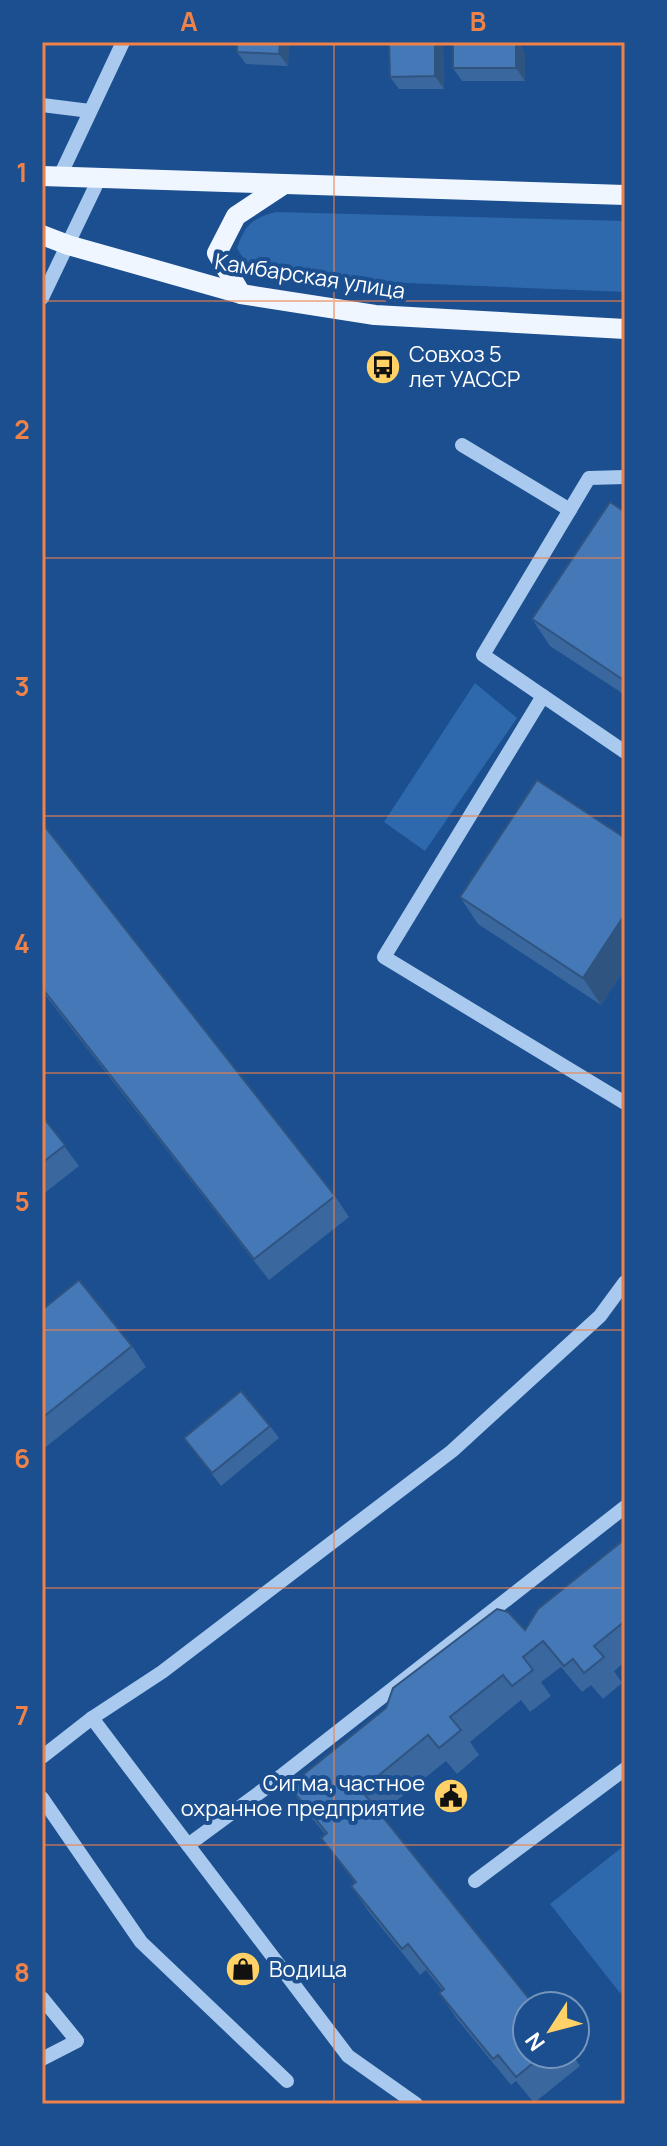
<svg xmlns="http://www.w3.org/2000/svg" width="667" height="2146" font-family="Manrope,sans-serif">
	<rect width="100%" height="100%" fill="#1b4f8f"/>
	<g fill="#2e69ad">
		<path d="M 276,212 L 625,221 L 625,292 L 286,278 C 260,272 251,273 237,248 C 245,225 252,218 276,212 Z"/>
		<path d="M 475,683 L 517,718 L 425,851 L 384,822 Z"/>
		<path d="M 625,1845 L 625,1989 L 620,1993 L 550,1904 Z"/>
	</g>
	<g fill="none" stroke-linecap="round" stroke-linejoin="round">
		<g stroke="#a9c9ee" stroke-width="14">
			<path d="M 42,105 L 90,111"/>
			<path d="M 59,178 L 123,42"/>
			<path d="M 42,298 L 99,179"/>
			<path d="M 462,445 L 570,510"/>
			<path d="M 543,696 L 483,655 L 589,478 L 625,477"/>
			<path d="M 625,752 L 543,696 L 384,957 L 625,1103"/>
			<path d="M 92,1718 L 188,1845 L 267,1787 L 625,1507"/>
			<path d="M 42,1757 L 92,1718 L 162,1672 L 452,1451 L 600,1316 L 625,1282"/>
			<path d="M 42,1798 L 141,1942 L 287,2081"/>
			<path d="M 188,1845 L 348,2056 L 416,2104"/>
			<path d="M 475,1881 L 625,1769"/>
			<path d="M 42,1998 L 77,2041 L 42,2059"/>
		</g>
		<g stroke="#f0f6ff" stroke-width="20">
			<path d="M 42,176 L 625,195"/>
			<path d="M 42,235 L 68,245 L 241,294 L 375,315 L 625,329"/>
			<path d="M 241,294 L 217,253 L 236,216 L 283,185"/>
		</g>
	</g>
	<g fill="#3a679d">
		<path d="M 289,42 L 288,66 L 246,64 L 237,52 Z"/>
		<path d="M 443,42 L 444,89 L 399,89 L 390,77 Z"/>
		<path d="M 453,42 L 517,42 L 525,53 L 525,81 L 462,81 L 453,68 Z"/>
		<path d="M 625,512 L 625,695 L 550,646 L 532,619 Z"/>
		<path d="M 42,823 L 335,1196 L 349,1217 L 269,1280 L 42,991 Z"/>
		<path d="M 625,838 L 625,968 L 601,1005 L 478,924 L 460,897 Z"/>
		<path d="M 42,1116 L 79,1166 L 42,1195 Z"/>
		<path d="M 42,1310 L 132,1346 L 146,1367 L 42,1450 Z"/>
		<path d="M 270,1426 L 279,1438 L 221,1486 L 184,1438 Z"/>
		<path d="M 625,1539 L 625,1662 L 614,1671 L 622,1683 L 603,1699 L 591,1685 L 582,1692 L 561,1667 L 541,1682 L 551,1696 L 530,1712 L 521,1700 L 470,1742 L 479,1755 L 457,1774 L 446,1761 L 380,1814 L 527,2054 L 572,2054 L 580,2066 L 534,2103 L 516,2081 L 511,2085 L 457,2019 L 439,1993 L 442,1990 L 426,1970 L 420,1975 L 369,1912 L 351,1886 L 355,1883 L 321,1838 L 325,1834 L 307,1812 L 289,1786 L 525,1630 Z"/>
	</g>
	<g fill="#305480">
		<path d="M 280,42 L 289,42 L 288,66 L 279,54 Z"/>
		<path d="M 435,42 L 443,42 L 444,89 L 435,76 Z"/>
		<path d="M 516,42 L 525,53 L 525,81 L 516,68 Z"/>
		<path d="M 625,914 L 625,968 L 601,1005 L 583,978 Z"/>
	</g>
	<g fill="#4478b7" stroke="#305480" stroke-width="2">
		<path d="M 237,42 L 280,42 L 279,54 L 237,52 Z"/>
		<path d="M 389,42 L 435,42 L 435,76 L 390,77 Z"/>
		<rect x="453" y="42" width="63" height="26"/>
		<path d="M 610,502 L 625,512 L 625,681 L 532,619 Z"/>
		<path d="M 537,780 L 625,838 L 625,914 L 583,978 L 460,897 Z"/>
		<path d="M 42,823 L 335,1196 L 254,1259 L 42,988 Z"/>
		<path d="M 42,1116 L 65,1145 L 42,1163 Z"/>
		<path d="M 79,1280 L 132,1346 L 42,1418 L 42,1310 Z"/>
		<path d="M 241,1391 L 270,1426 L 212,1473 L 184,1438 Z"/>
		<path d="M 625,1539 L 625,1621 L 594,1646 L 604,1657 L 584,1673 L 573,1659 L 564,1666 L 543,1641 L 523,1657 L 533,1670 L 512,1686 L 503,1675 L 450,1717 L 461,1730 L 439,1748 L 428,1735 L 361,1790 L 535,2006 L 527,2006 L 527,2054 L 544,2054 L 516,2077 L 498,2055 L 493,2059 L 439,1993 L 444,1989 L 408,1944 L 402,1949 L 351,1886 L 356,1882 L 321,1838 L 327,1833 L 289,1786 L 386,1708 L 393,1688 L 497,1609 L 508,1612 L 525,1630 L 538,1609 Z"/>
	</g>
	<path fill="none" stroke="#ee8249" stroke-width="2" stroke-opacity="0.55" d="M 334,42 L 334,2104M 42,301 L 625,301M 42,558 L 625,558M 42,816 L 625,816M 42,1073 L 625,1073M 42,1330 L 625,1330M 42,1588 L 625,1588M 42,1845 L 625,1845"/>
	<defs>
		<g id="bus-disc" transform="scale(1.8)"><circle r="9.5" fill="#ffd166" stroke="#1b4f8f"/><path d="M-5-6H5V4H4V6H2V4H-2V6H-4V4H-5ZM-3.5-4V0h7V-4ZM-3.5 1.2v1.5H-2V1.2ZM2 1.2v1.5H3.5V1.2Z" fill="#111"/></g>
		<g id="civic-disc" transform="scale(1.8)"><circle r="9.5" fill="#ffd166" stroke="#1b4f8f"/><path d="M-.6-6.5H3V-4.5H.6V-3L4-1V1h2V6H-6V1h2V-1L-.6-3ZM-1.2 2.5V6h2.4V2.5Z" fill="#111"/></g>
		<g id="shop-disc" transform="scale(1.8)"><circle r="9.5" fill="#ffd166" stroke="#1b4f8f"/><path d="M-5-2.5h2.3a2.7 3.5 0 0 1 5.4 0H5L5.5 6h-11ZM-1.5-2.5h3a1.5 2.3 0 0 0-3 0Z" fill="#111"/></g>
	</defs>
	<g fill-rule="evenodd">
		<use href="#bus-disc" x="383" y="367"/>
		<use href="#civic-disc" x="451" y="1796"/>
		<use href="#shop-disc" x="243" y="1969"/>
	</g>
	<g text-anchor="middle" stroke-width="8" stroke-linejoin="round" paint-order="stroke">
		<g font-size="22" fill="#fff" stroke="#1b4f8f">
			<text transform="translate(310 276) rotate(9)" y="8">Камбарская улица</text>
		</g>
		<g font-size="22" fill="#fff" stroke="#1b4f8f" text-anchor="start">
			<text x="409" y="362">Совхоз 5<tspan x="409" dy="25">лет УАССР</tspan></text>
			<text x="425" y="1791" text-anchor="end">Сигма, частное<tspan x="425" dy="25">охранное предприятие</tspan></text>
			<text x="269" y="1977">Водица</text>
		</g>
	</g>
	<rect width="667" height="2146" fill="none" stroke="#1b4f8f" stroke-width="88"/>
	<g transform="translate(551 2030) rotate(234)"><circle r="38" fill="#1b4f8f" stroke="#7695bc" stroke-width="2"/>
	<path d="M0-6L14 30L0 20L-14 30Z" fill="#ffd166"/>
	<text y="-12" font-size="22" font-weight="bold" text-anchor="middle" fill="#ffffff">N</text>
	</g>
	<rect x="44" y="44" width="579" height="2058" fill="none" stroke="#ee8249" stroke-width="3"/>
	<g font-size="26" text-anchor="middle" font-weight="bold" fill="#ee8249">
		<text x="189" y="31">A</text>
		<text x="478" y="31">B</text>
		<text x="22" y="182">1</text>
		<text x="22" y="439">2</text>
		<text x="22" y="696">3</text>
		<text x="22" y="953">4</text>
		<text x="22" y="1211">5</text>
		<text x="22" y="1468">6</text>
		<text x="22" y="1725">7</text>
		<text x="22" y="1982">8</text>
	</g>
</svg>
